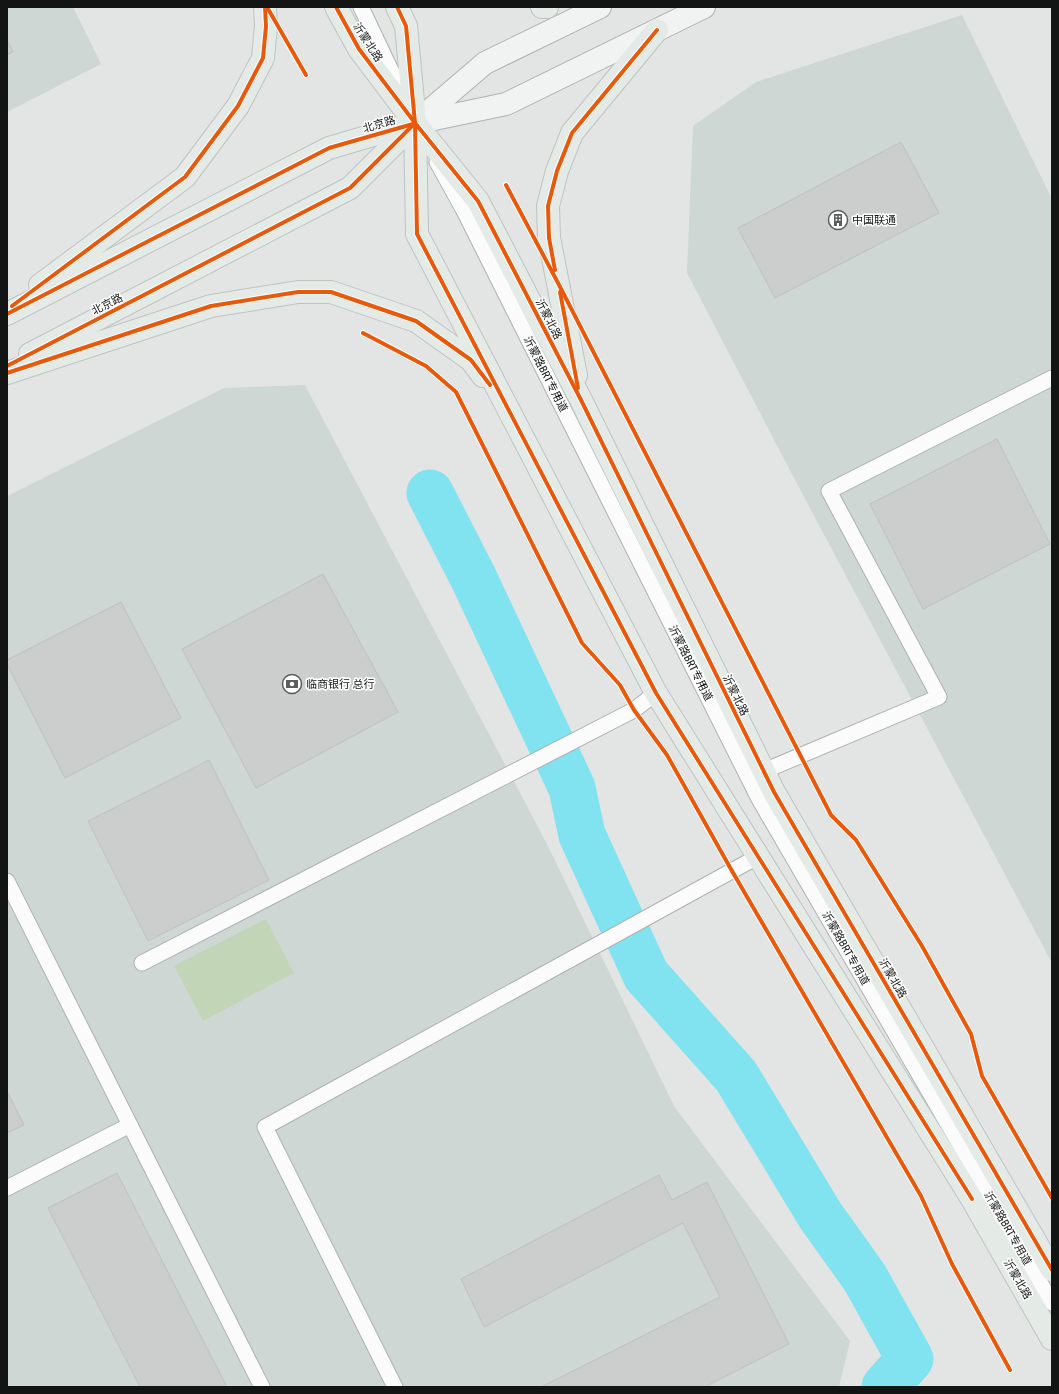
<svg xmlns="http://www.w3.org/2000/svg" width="1059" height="1394" font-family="'Roboto Condensed','Noto Sans SC',sans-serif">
	<rect width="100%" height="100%" fill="#e2e5e4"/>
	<g fill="#ced7d4">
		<path d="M 7,7 L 73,7 L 101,64 L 7,112 Z"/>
		<path d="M 962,15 L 1052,199 L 1052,963 L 795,480 L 687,273 L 693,126 L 756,82 Z"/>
		<path d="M 305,385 L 548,846 L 674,1106 L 850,1341 L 839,1387 L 7,1387 L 7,496 L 224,388 Z"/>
	</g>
	<path fill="#c2d6b7" d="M 266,919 L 294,973 L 203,1021 L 174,966 Z"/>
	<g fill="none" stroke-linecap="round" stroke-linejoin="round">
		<path stroke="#81e2f0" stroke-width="47" d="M 430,493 L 474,579 L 572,788 L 582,835 L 646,975 L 736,1076 L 820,1215 L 865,1278 L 910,1359 L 885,1387"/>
	</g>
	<g fill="#cccece" stroke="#bfc1c1">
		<path d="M 7,39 L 13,52 L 7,55 Z"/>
		<path d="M 901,142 L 939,213 L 775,298 L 738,228 Z"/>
		<path d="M 997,439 L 1050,544 L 923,609 L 870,504 Z"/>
		<path d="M 323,574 L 398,712 L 256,788 L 182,649 Z"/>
		<path d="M 121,602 L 181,718 L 65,778 L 7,664 L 7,660 Z"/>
		<path d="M 209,760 L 269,880 L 148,941 L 88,821 Z"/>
		<path d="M 7,1091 L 24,1125 L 7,1133 Z"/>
		<path d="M 117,1173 L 227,1387 L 140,1387 L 48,1208 Z"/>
		<path d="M 659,1175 L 672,1200 L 707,1182 L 789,1344 L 705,1387 L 541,1387 L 720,1297 L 683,1223 L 484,1327 L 461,1279 Z"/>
	</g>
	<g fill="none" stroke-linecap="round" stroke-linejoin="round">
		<g stroke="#afb1b0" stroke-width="17">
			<g id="service">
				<path d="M 361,7 L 403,96"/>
				<path d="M 437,162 L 463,209 L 759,799 L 1052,1303"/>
				<path d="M 764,771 L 939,697 L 829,491 L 1052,378"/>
				<path d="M 7,881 L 262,1387"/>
				<path d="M 142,963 L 634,710 L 656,693"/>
				<path d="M 7,1188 L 130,1125"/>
				<path d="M 395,1387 L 265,1127 L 759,856"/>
			</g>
		</g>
		<g stroke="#afb1b0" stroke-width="24">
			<g id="secondary">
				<path d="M 416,122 L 485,63 L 600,7"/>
				<path d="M 415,123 L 506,104 L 704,7"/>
			</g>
		</g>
		<g stroke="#c1c2c2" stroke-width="24">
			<g id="primary">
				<path d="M 336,7 L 359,49 L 415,123 L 478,201 L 581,400 L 774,792 L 1052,1270"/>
				<path d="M 397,7 L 406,26 L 415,123 L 417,234 L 656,693 L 972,1199 L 1052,1339"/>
				<path d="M 542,7 L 547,7"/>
				<path d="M 40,285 L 185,177 L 238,106 L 263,58 L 266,26 L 265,7"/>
				<path d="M 7,314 L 329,148 L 414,123"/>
				<path d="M 30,354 L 350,188 L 415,123"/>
				<path d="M 7,373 L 211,306 L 298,292 L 331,292 L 416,321 L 471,360 L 483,376"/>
				<path d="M 576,375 L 549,238 L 548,206 L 557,171 L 572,133 L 657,30"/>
			</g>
		</g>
		<use href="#service" stroke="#fbfbfb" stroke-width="15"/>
		<use href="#secondary" stroke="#f0f3f1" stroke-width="22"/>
		<use href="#primary" stroke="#e4ebe7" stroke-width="22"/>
		<g stroke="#fff" stroke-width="6">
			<g id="cycleway">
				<path d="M 267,7 L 306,75"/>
				<path d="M 336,7 L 359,49 L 415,123 L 478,201 L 581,400 L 774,792 L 1052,1270"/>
				<path d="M 397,7 L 406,26 L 415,123 L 417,234 L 656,693 L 972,1199"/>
				<path d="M 506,185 L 557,281 L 831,815 L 856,840 L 922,946 L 971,1034 L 982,1076 L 1052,1198"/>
				<path d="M 555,270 L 549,238 L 548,206 L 557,171 L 572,133 L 657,30"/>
				<path d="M 560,292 L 578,388"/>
				<path d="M 12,306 L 185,177 L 238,106 L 263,58 L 266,26 L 265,7"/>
				<path d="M 7,314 L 329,148 L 413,124"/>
				<path d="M 363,333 L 426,366 L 456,392 L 582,643 L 620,685 L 634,710 L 667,755 L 732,871 L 921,1196 L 952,1264 L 1010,1370"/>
				<path d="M 7,366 L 350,188 L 415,123"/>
				<path d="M 7,373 L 211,306 L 298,292 L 331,292 L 416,321 L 471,360 L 490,385"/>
			</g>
		</g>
		<use href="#cycleway" stroke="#e8590c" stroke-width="4"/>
	</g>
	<defs>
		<g id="building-ring" transform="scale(1)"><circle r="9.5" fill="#fff" stroke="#5b5e5d" stroke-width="1.5"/><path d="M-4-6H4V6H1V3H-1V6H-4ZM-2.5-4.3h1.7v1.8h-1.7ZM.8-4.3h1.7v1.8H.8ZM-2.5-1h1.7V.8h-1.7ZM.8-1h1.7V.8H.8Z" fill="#5b5e5d"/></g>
		<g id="bank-ring" transform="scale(1)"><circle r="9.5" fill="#fff" stroke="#5b5e5d" stroke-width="1.5"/><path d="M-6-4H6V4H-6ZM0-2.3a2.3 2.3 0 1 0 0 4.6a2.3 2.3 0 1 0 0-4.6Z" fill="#5b5e5d"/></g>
	</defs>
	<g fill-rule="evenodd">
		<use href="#building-ring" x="838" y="220"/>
		<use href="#bank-ring" x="292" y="684"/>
	</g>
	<g text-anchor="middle" stroke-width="3" stroke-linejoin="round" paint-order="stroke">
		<g font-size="11" fill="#131514" stroke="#fff">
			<text transform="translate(368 42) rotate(57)" y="4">沂蒙北路</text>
			<text transform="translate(379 124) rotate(-16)" y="4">北京路</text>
			<text transform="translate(107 304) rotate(-27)" y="4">北京路</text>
			<text transform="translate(549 319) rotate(63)" y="4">沂蒙北路</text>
			<text transform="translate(546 374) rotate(63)" y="4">沂蒙路BRT专用道</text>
			<text transform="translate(691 663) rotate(63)" y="4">沂蒙路BRT专用道</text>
			<text transform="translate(736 695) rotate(64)" y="4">沂蒙北路</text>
			<text transform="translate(846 948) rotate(60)" y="4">沂蒙路BRT专用道</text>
			<text transform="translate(893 978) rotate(60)" y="4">沂蒙北路</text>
			<text transform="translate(1008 1228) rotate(60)" y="4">沂蒙路BRT专用道</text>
			<text transform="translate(1018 1279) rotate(60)" y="4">沂蒙北路</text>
		</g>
		<g font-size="11" fill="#131514" stroke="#fff" text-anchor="start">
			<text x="852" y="224">中国联通</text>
			<text x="306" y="688">临商银行 总行</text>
		</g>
	</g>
	<rect width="1059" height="1394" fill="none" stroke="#131514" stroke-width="16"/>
</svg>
